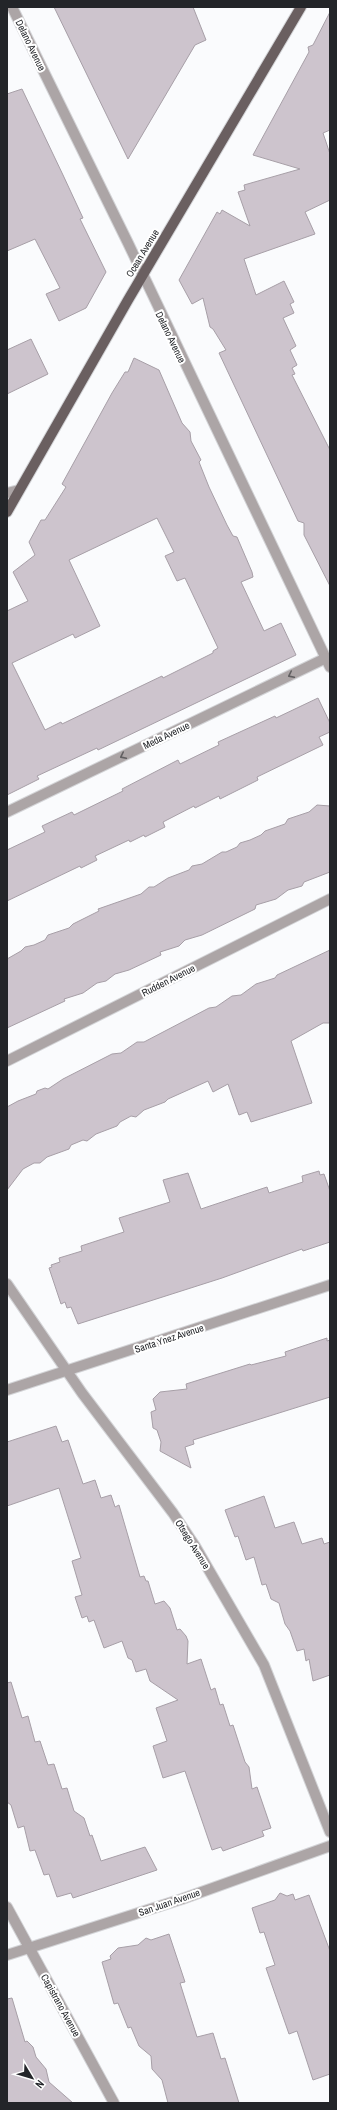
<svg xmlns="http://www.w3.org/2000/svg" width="337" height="2110" font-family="'Archivo Narrow',sans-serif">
	<rect width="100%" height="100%" fill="#fafbfd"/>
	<g fill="#cdc4cd" stroke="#a79fa7" fill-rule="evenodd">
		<path d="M 54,7 L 193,7 L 206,40 L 195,45 L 128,159 Z"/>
		<path d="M 330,12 L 330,130 L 323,133 L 330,154 L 330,200 L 305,212 L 315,234 L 244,259 L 256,295 L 284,281 L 294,302 L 290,304 L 294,313 L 283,318 L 296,346 L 290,350 L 297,365 L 292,368 L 295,374 L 292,375 L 330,450 L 330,586 L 304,535 L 304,523 L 298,521 L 219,353 L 226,350 L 213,329 L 210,327 L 203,298 L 192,304 L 179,280 L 217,212 L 220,214 L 222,210 L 250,226 L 238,192 L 245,190 L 244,185 L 300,169 L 253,155 L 309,52 L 308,47 L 313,45 Z"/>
		<path d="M 22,89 L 63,175 L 83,218 L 80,219 L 106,272 L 86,308 L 59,321 L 46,294 L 60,288 L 35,239 L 7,251 L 7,94 Z"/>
		<path d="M 31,339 L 48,374 L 7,394 L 7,350 Z"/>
		<path d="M 134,358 L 159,370 L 182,423 L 190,432 L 191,441 L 201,460 L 199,462 L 209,487 L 227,525 L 233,536 L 237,537 L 252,572 L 253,577 L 241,582 L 264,631 L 281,623 L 296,655 L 98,750 L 97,748 L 37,776 L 39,779 L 7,795 L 7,611 L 28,601 L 13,572 L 35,555 L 29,542 L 41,520 L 45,520 L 66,487 L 62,484 L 112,393 L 125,372 L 128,372 ZM 157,518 L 174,552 L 165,556 L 177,581 L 185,578 L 218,648 L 213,651 L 213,653 L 163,678 L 162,676 L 62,724 L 61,722 L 45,730 L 12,663 L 73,634 L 75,638 L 100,626 L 69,560 Z"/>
		<path d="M 318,698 L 330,723 L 330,732 L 319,737 L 323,745 L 257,777 L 258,780 L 220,799 L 219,796 L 195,808 L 194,806 L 163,822 L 165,827 L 145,837 L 144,835 L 130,842 L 129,840 L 95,856 L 97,860 L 81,868 L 80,866 L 7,901 L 7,850 L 45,832 L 42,826 L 72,812 L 74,815 L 123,791 L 122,789 L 178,760 L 180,764 L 219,745 L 218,742 L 275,716 L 276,718 Z"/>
		<path d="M 317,805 L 330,806 L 330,872 L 304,882 L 302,886 L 288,890 L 276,899 L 256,905 L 255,909 L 202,935 L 185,940 L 179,946 L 160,952 L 161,955 L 129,970 L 115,974 L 106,981 L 97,983 L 83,993 L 64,999 L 65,1001 L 7,1028 L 7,959 L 21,951 L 25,947 L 34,945 L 45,940 L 48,935 L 69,928 L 73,924 L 99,911 L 98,909 L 141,894 L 149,887 L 154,887 L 168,878 L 189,870 L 192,866 L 202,864 L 222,852 L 226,852 L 237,847 L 240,843 L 250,840 L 261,835 L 265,831 L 285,824 L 288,819 L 309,812 Z"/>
		<path d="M 330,950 L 330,1023 L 323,1023 L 291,1041 L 312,1103 L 251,1122 L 247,1112 L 239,1115 L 228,1084 L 213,1092 L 208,1081 L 168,1099 L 165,1102 L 144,1110 L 136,1117 L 131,1116 L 120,1122 L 117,1126 L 96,1134 L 87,1141 L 83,1140 L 71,1145 L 69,1149 L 47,1157 L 40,1163 L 34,1163 L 23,1169 L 7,1190 L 7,1107 L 18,1101 L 36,1094 L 37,1091 L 45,1088 L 48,1089 L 63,1079 L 112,1054 L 121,1053 L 137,1042 L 144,1042 L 209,1008 L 216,1007 L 232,996 L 241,995 L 256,984 L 275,978 L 277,975 Z"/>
		<path d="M 319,1171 L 320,1175 L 324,1174 L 330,1191 L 330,1242 L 303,1251 L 302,1249 L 222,1278 L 78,1324 L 71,1307 L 67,1308 L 65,1302 L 61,1304 L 49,1268 L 52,1267 L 51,1265 L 60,1262 L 59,1258 L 82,1251 L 81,1246 L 124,1232 L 119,1218 L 170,1202 L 163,1180 L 188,1173 L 201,1209 L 267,1187 L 269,1193 L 303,1182 L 302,1176 Z"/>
		<path d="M 327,1338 L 327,1341 L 330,1340 L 330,1397 L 193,1440 L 194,1444 L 185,1447 L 191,1468 L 160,1451 L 161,1442 L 157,1430 L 153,1428 L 151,1412 L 156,1410 L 153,1399 L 160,1392 L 187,1389 L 186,1384 L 250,1364 L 251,1365 L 286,1356 L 285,1352 Z"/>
		<path d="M 56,1426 L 62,1442 L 68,1440 L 83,1484 L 95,1480 L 101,1498 L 111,1495 L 115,1507 L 119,1505 L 140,1577 L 144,1576 L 146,1581 L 148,1581 L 155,1604 L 164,1601 L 170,1608 L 177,1630 L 180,1629 L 186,1636 L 188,1641 L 187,1664 L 201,1659 L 211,1690 L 215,1688 L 220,1705 L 223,1704 L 230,1726 L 233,1725 L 245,1762 L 249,1767 L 252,1789 L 257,1787 L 271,1828 L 262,1831 L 264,1836 L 223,1851 L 221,1847 L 212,1850 L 185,1771 L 163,1778 L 153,1746 L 167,1741 L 156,1708 L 178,1700 L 150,1681 L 146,1669 L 136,1672 L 132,1660 L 128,1658 L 122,1641 L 104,1648 L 94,1620 L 89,1622 L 87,1616 L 82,1618 L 75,1597 L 82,1595 L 72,1561 L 81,1558 L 59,1488 L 7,1506 L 7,1442 Z"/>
		<path d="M 264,1496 L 275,1528 L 294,1522 L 302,1544 L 322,1538 L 324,1544 L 330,1542 L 330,1675 L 313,1681 L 309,1659 L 306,1661 L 304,1649 L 297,1651 L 290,1631 L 285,1624 L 279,1603 L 271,1599 L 266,1584 L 262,1585 L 254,1557 L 246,1560 L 238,1536 L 235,1537 L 225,1510 Z"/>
		<path d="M 11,1682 L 22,1718 L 28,1716 L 35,1742 L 40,1741 L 48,1765 L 54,1764 L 62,1789 L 67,1788 L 74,1811 L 84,1818 L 90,1836 L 92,1835 L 101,1861 L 145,1847 L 157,1870 L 73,1898 L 71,1893 L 57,1897 L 49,1874 L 44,1875 L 35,1850 L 30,1851 L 24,1826 L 18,1828 L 11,1805 L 7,1802 L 7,1683 Z"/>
		<path d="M 280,1893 L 287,1896 L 293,1894 L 295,1900 L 309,1895 L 330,1951 L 330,2074 L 313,2080 L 297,2031 L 289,2034 L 266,1968 L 275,1965 L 264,1932 L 260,1933 L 252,1908 L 275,1900 Z"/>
		<path d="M 169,1934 L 185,1982 L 180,1983 L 197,2037 L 213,2033 L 221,2059 L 225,2058 L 239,2103 L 168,2103 L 162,2080 L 152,2069 L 151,2056 L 139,2046 L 131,2027 L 128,2028 L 118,2003 L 114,2004 L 102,1962 L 111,1959 L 110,1956 L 118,1948 L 138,1945 L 146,1938 L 151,1940 Z"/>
		<path d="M 12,1998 L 25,2042 L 27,2041 L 33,2047 L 36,2057 L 46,2069 L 49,2082 L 73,2103 L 7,2103 L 7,1999 Z"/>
	</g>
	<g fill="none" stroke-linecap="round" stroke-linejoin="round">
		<g stroke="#d3d4d7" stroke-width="12">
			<g id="minor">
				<path d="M 12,7 L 128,243 L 330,667"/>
				<path d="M 7,493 L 19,490"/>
				<path d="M 7,812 L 326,658"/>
				<path d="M 7,1061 L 330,899"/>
				<path d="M 7,1284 L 82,1393 L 173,1513 L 195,1546 L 264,1665 L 330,1832"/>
				<path d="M 7,1390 L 330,1285"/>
				<path d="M 7,1907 L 114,2103"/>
				<path d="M 7,1955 L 182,1899 L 330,1846"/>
			</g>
		</g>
		<g stroke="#d3d4d7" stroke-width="12">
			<path id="major" d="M 7,512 L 128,300 L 301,7"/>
		</g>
		<use href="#minor" stroke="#aca5a6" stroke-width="10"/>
		<use href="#major" stroke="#6a5f60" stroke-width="10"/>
	</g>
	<defs><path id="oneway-chevron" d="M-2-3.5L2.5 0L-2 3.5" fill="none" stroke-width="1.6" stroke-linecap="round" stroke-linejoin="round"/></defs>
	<g stroke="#615f61">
		<use href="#oneway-chevron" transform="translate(291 675) rotate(154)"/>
		<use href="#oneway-chevron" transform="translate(123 756) rotate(154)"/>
	</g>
	<g text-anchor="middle" stroke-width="4" stroke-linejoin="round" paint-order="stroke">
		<g font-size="10" fill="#232529" stroke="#fff">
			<text transform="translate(31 45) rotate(64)" y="4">Delano Avenue</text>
			<text transform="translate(142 253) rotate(-59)" y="4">Ocean Avenue</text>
			<text transform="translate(171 337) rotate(64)" y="4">Delano Avenue</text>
			<text transform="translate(166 735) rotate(-26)" y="4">Meda Avenue</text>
			<text transform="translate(168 980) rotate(-27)" y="4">Rudden Avenue</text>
			<text transform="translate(169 1338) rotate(-18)" y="4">Santa Ynez Avenue</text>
			<text transform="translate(193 1544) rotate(58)" y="4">Otsego Avenue</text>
			<text transform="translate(169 1902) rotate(-19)" y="4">San Juan Avenue</text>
			<text transform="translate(61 2005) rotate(61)" y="4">Capistrano Avenue</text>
		</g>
	</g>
	<rect width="337" height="2110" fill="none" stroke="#232529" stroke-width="16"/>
	<g transform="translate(32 2078) rotate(128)" stroke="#ffffff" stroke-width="3" paint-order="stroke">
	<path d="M0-3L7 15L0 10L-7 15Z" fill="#232529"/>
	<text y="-6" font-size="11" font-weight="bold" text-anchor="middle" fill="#232529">N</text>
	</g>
</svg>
